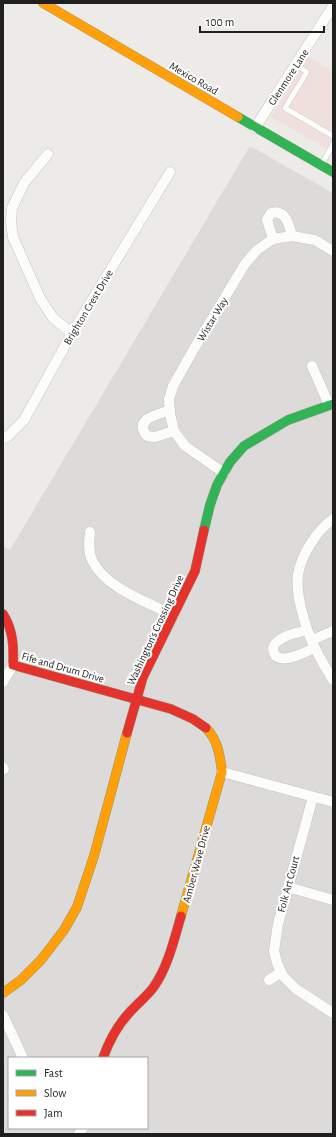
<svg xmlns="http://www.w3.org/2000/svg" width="336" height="1137" font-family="'Alegreya Sans',sans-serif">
	<rect width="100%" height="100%" fill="#edebe7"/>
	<path fill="#dcdbd9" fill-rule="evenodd" d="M 250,146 L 333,193 L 333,1134 L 3,1134 L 3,546 L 10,550 ZM 9,1058 L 147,1058 L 147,1128 L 9,1128 Z"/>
	<path fill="#efdfdd" d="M 307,56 L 333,71 L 333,152 L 271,117 Z"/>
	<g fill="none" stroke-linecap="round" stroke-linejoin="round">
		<g stroke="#c6c5c3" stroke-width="6">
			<g id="lane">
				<path d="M 296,65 L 307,72 L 285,108 L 333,136"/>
				<path d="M 322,164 L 333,144"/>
			</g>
		</g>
		<g stroke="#c6c5c3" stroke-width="11">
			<g id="street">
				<path d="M 255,128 L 333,6"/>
				<path d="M 48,154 L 24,183 L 12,208 L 11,221 L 13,237 L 40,298 L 53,318 L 72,333"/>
				<path d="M 273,239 L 267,220 L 271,213 C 286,209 289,225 292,236"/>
				<path d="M 312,366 L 329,405"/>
				<path d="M 170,410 C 158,415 133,418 147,436 L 155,437 L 174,431"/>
				<path d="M 3,438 L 8,436 L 24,420 L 72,333 L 170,172"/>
				<path d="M 224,473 L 185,446 L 174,431 L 170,414 L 169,399 L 173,386 L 195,347 L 245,264 L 257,250 L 273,239 L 292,236 L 315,240 L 333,251"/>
				<path d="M 333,519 C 317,530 301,555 298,575 C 295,594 306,630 315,648 C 320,659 327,670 333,680"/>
				<path d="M 90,532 C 89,541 88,551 92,560 C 105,588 147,602 173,615"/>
				<path d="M 307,630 C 297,633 282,635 275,644 C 273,646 273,650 274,653 C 279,666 306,652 314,648"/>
				<path d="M 312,640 L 333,631"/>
				<path d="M 3,682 L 13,665"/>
				<path d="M 3,767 L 4,769"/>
				<path d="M 222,772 L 333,802"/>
				<path d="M 313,797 L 278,924 L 274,951 L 277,963 L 283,976 L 296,989 L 333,1013"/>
				<path d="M 288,887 L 333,900"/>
				<path d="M 269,980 L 281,972"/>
				<path d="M 3,1015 L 23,1058"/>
				<path d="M 79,1134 L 83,1128"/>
			</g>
		</g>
		<g stroke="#949680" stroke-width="10">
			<g id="fast">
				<path d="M 238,117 L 333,172"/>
				<path d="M 204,530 L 210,505 L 217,485 L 230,462 L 244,446 L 288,420 L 333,404"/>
			</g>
		</g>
		<g stroke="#949680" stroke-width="10">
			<g id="slow">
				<path d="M 43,3 L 238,117"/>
				<path d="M 181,916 L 222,772 C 220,756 218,740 206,728"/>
				<path d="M 3,993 L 21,980 L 41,960 L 64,930 L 77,907 L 94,856 L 127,733"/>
			</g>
		</g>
		<g stroke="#949680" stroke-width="10">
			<g id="jam">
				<path d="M 3,614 C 13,630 14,646 13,665 L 171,709 L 193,719 L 206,728"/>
				<path d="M 127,733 L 143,677 L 195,571 L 204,530"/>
				<path d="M 103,1058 C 109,1041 117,1026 129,1013 C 137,1004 146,997 153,988 C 168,967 174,940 181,916"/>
			</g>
		</g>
		<use href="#lane" stroke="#fcfcfb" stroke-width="5"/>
		<use href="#street" stroke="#fcfcfb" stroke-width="10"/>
		<use href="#fast" stroke="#30b455" stroke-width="9"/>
		<use href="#slow" stroke="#ff9f0a" stroke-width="9"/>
		<use href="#jam" stroke="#e5322d" stroke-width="9"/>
	</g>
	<g text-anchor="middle" stroke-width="4" stroke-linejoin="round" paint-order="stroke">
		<g font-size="11" fill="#1f1f1f" stroke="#fff">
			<text transform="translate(288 77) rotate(-57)" y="4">Glenmore Lane</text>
			<text transform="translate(194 78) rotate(30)" y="4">Mexico Road</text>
			<text transform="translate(88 307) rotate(-59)" y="4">Brighton Crest Drive</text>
			<text transform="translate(212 319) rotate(-59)" y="4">Wistar Way</text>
			<text transform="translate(155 630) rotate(-65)" y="4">Washington's Crossing Drive</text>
			<text transform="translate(63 667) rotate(16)" y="4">Fife and Drum Drive</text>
			<text transform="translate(196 864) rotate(-75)" y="4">Amber Wave Drive</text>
			<text transform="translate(288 884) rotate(-75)" y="4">Folk Art Court</text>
		</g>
	</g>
	<rect width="336" height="1137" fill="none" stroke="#1f1f1f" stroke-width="8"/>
	<rect x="8" y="1057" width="140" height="72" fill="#ffffff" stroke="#a5a5a5"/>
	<rect x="16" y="1070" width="20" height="6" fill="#30b455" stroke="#a5a5a5"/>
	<text x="44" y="1077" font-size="12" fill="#1f1f1f">Fast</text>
	<rect x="16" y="1090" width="20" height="6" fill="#ff9f0a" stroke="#a5a5a5"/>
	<text x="44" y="1097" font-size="12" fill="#1f1f1f">Slow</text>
	<rect x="16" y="1110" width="20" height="6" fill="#e5322d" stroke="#a5a5a5"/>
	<text x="44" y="1117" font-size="12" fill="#1f1f1f">Jam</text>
	<path d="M200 26v6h124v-6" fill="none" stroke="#1f1f1f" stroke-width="2"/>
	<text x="206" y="26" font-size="12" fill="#1f1f1f" stroke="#ffffff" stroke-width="3" paint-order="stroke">100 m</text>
</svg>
